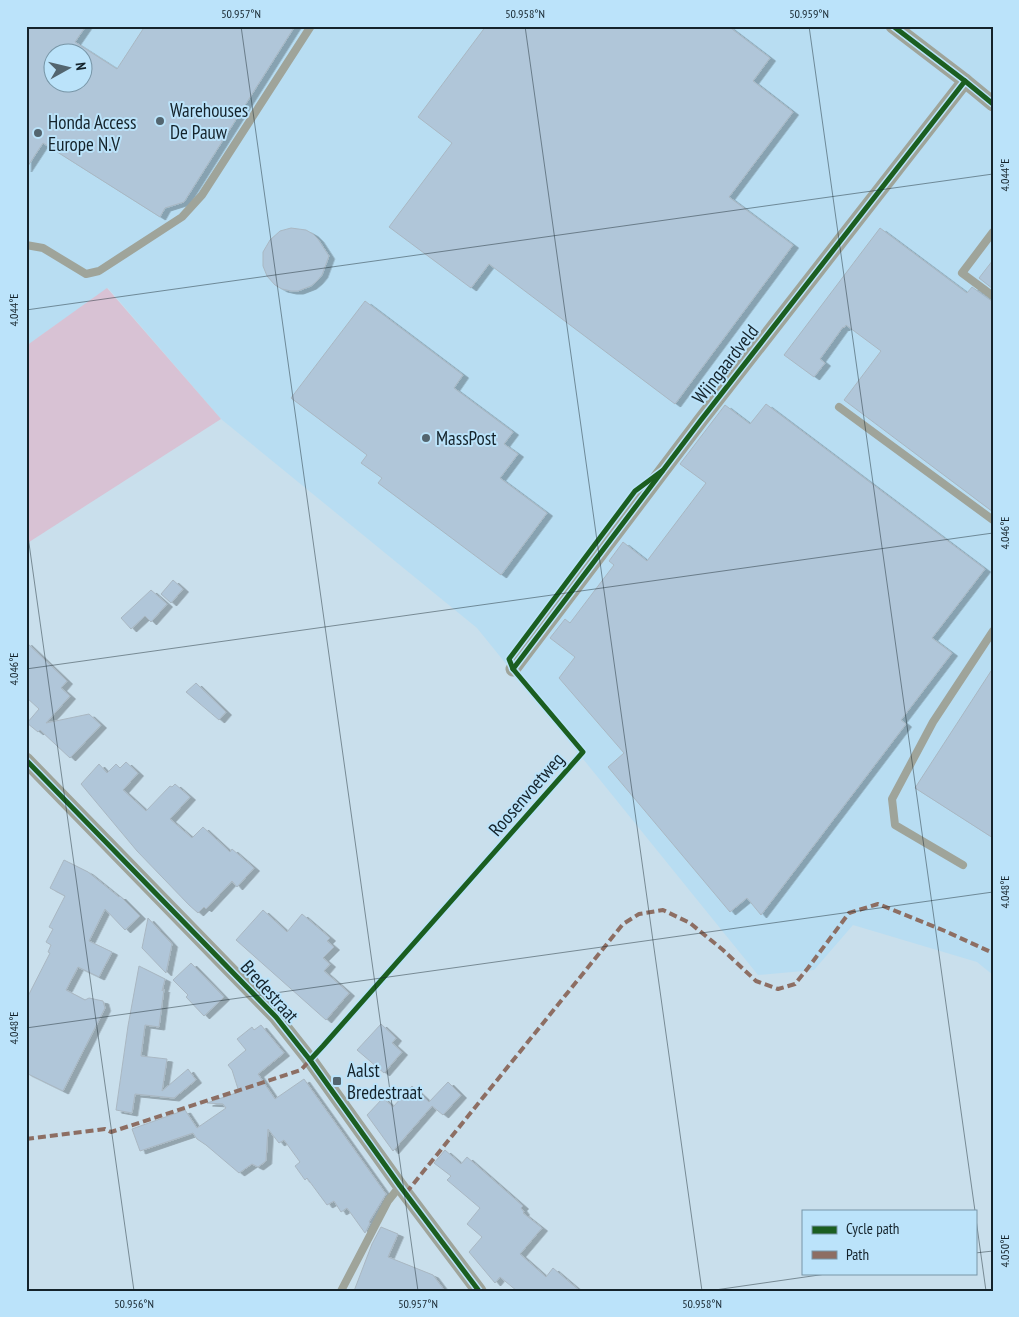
<svg xmlns="http://www.w3.org/2000/svg" width="1019" height="1317" font-family="'PT Sans Narrow',sans-serif">
	<defs>
		<filter id="shadow"><feDropShadow dx="5.5" dy="3" stdDeviation="0" flood-color="#0004"/></filter>
	</defs>
	<rect width="100%" height="100%" fill="#c9dfec"/>
	<path fill="#b8ddf2" fill-rule="evenodd" d="M 26,26 L 993,26 L 993,975 L 977,962 L 853,925 L 814,970 L 758,975 L 477,628 L 221,419 L 108,288 L 26,346 ZM 52,52 L 82,52 L 82,82 L 52,82 Z"/>
	<path fill="#d8c2d4" d="M 107,288 L 221,419 L 26,544 L 26,346 Z"/>
	<g fill="#b0c6d9" stroke="#a9b7c2" fill-rule="evenodd" filter="url(#shadow)">
		<path d="M 26,26 L 86,26 L 75,42 L 117,69 L 145,26 L 295,26 L 184,202 L 165,208 L 160,217 L 43,143 L 26,169 ZM 52,52 L 82,52 L 82,82 L 52,82 Z"/>
		<path d="M 486,26 L 728,26 L 770,58 L 753,81 L 793,112 L 729,197 L 793,245 L 675,404 L 489,264 L 471,288 L 389,227 L 452,143 L 418,117 Z"/>
		<path d="M 291,228 L 306,230 L 313,234 L 318,239 L 329,256 L 322,275 L 317,281 L 311,286 L 298,291 L 291,291 L 282,289 L 275,285 L 267,276 L 263,266 L 263,252 L 270,240 L 280,231 Z"/>
		<path d="M 880,228 L 967,293 L 972,287 L 993,302 L 993,512 L 844,400 L 881,351 L 846,325 L 844,328 L 843,327 L 820,359 L 825,363 L 814,377 L 784,355 Z"/>
		<path d="M 993,260 L 993,289 L 979,278 Z"/>
		<path d="M 365,301 L 463,375 L 454,388 L 513,432 L 504,444 L 518,454 L 500,478 L 547,513 L 501,575 L 378,483 L 382,478 L 361,463 L 367,455 L 291,398 Z"/>
		<path d="M 766,404 L 985,569 L 932,638 L 952,653 L 901,720 L 906,724 L 761,915 L 747,898 L 730,912 L 608,767 L 624,753 L 559,678 L 575,657 L 550,638 L 565,619 L 570,623 L 614,565 L 609,561 L 623,542 L 647,561 L 706,483 L 680,464 L 725,405 L 750,424 Z"/>
		<path d="M 173,580 L 183,589 L 171,603 L 161,594 Z"/>
		<path d="M 151,590 L 167,604 L 151,622 L 145,616 L 131,629 L 121,618 Z"/>
		<path d="M 26,642 L 67,681 L 61,688 L 70,696 L 46,723 L 89,714 L 101,725 L 70,758 L 40,730 L 38,732 L 27,723 L 39,709 L 26,697 Z"/>
		<path d="M 993,668 L 993,838 L 915,788 Z"/>
		<path d="M 196,683 L 226,712 L 219,720 L 186,692 Z"/>
		<path d="M 126,762 L 138,773 L 123,790 L 146,811 L 170,786 L 172,787 L 175,784 L 190,797 L 170,819 L 192,838 L 203,827 L 230,852 L 232,849 L 254,868 L 237,887 L 232,881 L 206,909 L 204,907 L 198,913 L 189,905 L 137,851 L 81,784 L 99,764 L 107,773 L 116,764 L 120,768 Z"/>
		<path d="M 64,860 L 88,872 L 119,897 L 120,896 L 140,916 L 125,930 L 105,909 L 89,941 L 112,952 L 99,977 L 78,967 L 66,990 L 85,1000 L 89,998 L 103,1001 L 105,1008 L 63,1091 L 26,1073 L 26,1000 L 50,953 L 48,952 L 51,945 L 46,942 L 53,929 L 49,927 L 65,896 L 50,888 Z"/>
		<path d="M 263,910 L 287,932 L 302,914 L 330,938 L 327,941 L 334,947 L 323,958 L 330,964 L 324,971 L 349,993 L 326,1020 L 236,940 Z"/>
		<path d="M 148,918 L 172,944 L 166,973 L 142,948 Z"/>
		<path d="M 191,963 L 224,997 L 204,1016 L 186,997 L 188,995 L 173,980 Z"/>
		<path d="M 139,966 L 165,979 L 162,991 L 164,989 L 159,1027 L 145,1025 L 141,1056 L 167,1059 L 162,1091 L 188,1069 L 196,1080 L 174,1098 L 135,1094 L 132,1113 L 116,1110 L 128,1026 Z"/>
		<path d="M 381,1024 L 396,1038 L 392,1043 L 402,1052 L 384,1073 L 357,1050 Z"/>
		<path d="M 261,1025 L 284,1053 L 258,1074 L 275,1099 L 304,1079 L 386,1194 L 369,1222 L 370,1223 L 365,1233 L 347,1208 L 341,1212 L 334,1201 L 327,1205 L 307,1178 L 305,1180 L 295,1166 L 300,1162 L 284,1140 L 279,1143 L 268,1129 L 266,1161 L 258,1167 L 252,1164 L 239,1173 L 206,1145 L 197,1139 L 193,1133 L 140,1151 L 132,1129 L 185,1110 L 197,1128 L 226,1108 L 223,1104 L 207,1103 L 239,1092 L 232,1070 L 228,1065 L 246,1050 L 237,1039 L 252,1027 L 254,1030 Z"/>
		<path d="M 448,1082 L 461,1095 L 443,1115 L 432,1106 L 393,1151 L 367,1115 L 383,1098 L 393,1107 L 412,1086 L 429,1102 Z"/>
		<path d="M 445,1150 L 461,1164 L 467,1157 L 523,1206 L 521,1208 L 524,1212 L 523,1213 L 542,1228 L 520,1254 L 546,1277 L 553,1268 L 580,1291 L 517,1291 L 500,1277 L 495,1283 L 469,1252 L 482,1237 L 467,1224 L 480,1208 L 447,1180 L 451,1176 L 434,1163 Z"/>
		<path d="M 381,1227 L 398,1234 L 388,1257 L 433,1275 L 445,1291 L 354,1291 L 372,1244 Z"/>
	</g>
	<g fill="none" stroke-linecap="round" stroke-linejoin="round">
		<g stroke="#9fa49a" stroke-width="8">
			<path d="M 993,232 L 962,273 L 993,296"/>
			<path d="M 26,245 L 43,248 L 86,274 L 99,271 L 182,217 L 202,195 L 311,26"/>
			<path d="M 839,407 L 993,520"/>
			<path d="M 963,865 L 895,825 L 892,799 L 933,722 L 993,631"/>
			<path d="M 341,1291 L 388,1201 L 400,1186"/>
		</g>
		<g stroke="#9fa49a" stroke-width="15">
			<path d="M 893,26 L 965,81 L 993,104"/>
			<path d="M 513,669 L 701,420 L 965,81"/>
			<path d="M 26,760 L 276,1017 L 310,1060 L 400,1186 L 479,1291"/>
		</g>
		<g stroke="#8d6e63" stroke-width="4" stroke-dasharray="8 4" stroke-linecap="butt">
			<path d="M 26,1139 L 105,1129 L 111,1132 L 301,1070 L 310,1060"/>
			<path d="M 406,1193 L 623,924 L 639,914 L 663,910 L 690,923 L 723,950 L 756,981 L 778,989 L 795,984 L 808,968 L 849,913 L 878,904 L 945,931 L 993,953"/>
		</g>
		<g stroke="#bbe3fa" stroke-width="8">
			<g id="cycleway">
				<path d="M 893,26 L 965,81 L 993,104"/>
				<path d="M 513,669 L 701,420 L 965,81"/>
				<path d="M 26,760 L 276,1017 L 310,1060 L 400,1186 L 479,1291"/>
				<path d="M 310,1060 L 323,1046 L 583,752 L 513,669 L 509,659 L 635,491 L 662,471"/>
			</g>
		</g>
		<use href="#cycleway" stroke="#1b5e20" stroke-width="5"/>
	</g>
	<path fill="none" stroke="#14232b" stroke-width="1" stroke-opacity="0.45" d="M 241,26 L 418,1291M 525,26 L 702,1291M 809,26 L 975,1211M 26,310 L 993,174M 26,522 L 134,1291M 26,669 L 993,533M 26,1028 L 993,892M 975,1212 L 986,1291M 975,1253 L 993,1251M 708,1291 L 833,1273"/>
	<g fill="#53656f" stroke="#bbe3fa" stroke-width="2">
		<circle cx="160" cy="121" r="5"/>
		<circle cx="38" cy="133" r="5"/>
		<circle cx="426" cy="438" r="5"/>
		<rect x="332" y="1076" width="10" height="10" rx="2.5"/>
	</g>
	<g text-anchor="middle" stroke-width="4" stroke-linejoin="round" paint-order="stroke">
		<g font-size="19" fill="#14232b" stroke="#bbe3fa" text-anchor="start">
			<text x="170" y="117">Warehouses<tspan x="170" dy="22">De Pauw</tspan></text>
			<text x="48" y="129">Honda Access<tspan x="48" dy="22">Europe N.V</tspan></text>
			<text x="436" y="445">MassPost</text>
			<text x="347" y="1077">Aalst<tspan x="347" dy="22">Bredestraat</tspan></text>
		</g>
		<g font-size="19" fill="#14232b" stroke="#bbe3fa">
			<text transform="translate(725 364) rotate(-52)" y="7">Wijngaardveld</text>
			<text transform="translate(526 794) rotate(-49)" y="7">Roosenvoetweg</text>
			<text transform="translate(270 991) rotate(48)" y="7">Bredestraat</text>
		</g>
	</g>
	<rect width="1019" height="1317" fill="none" stroke="#bbe3fa" stroke-width="55"/>
	<rect x="802" y="1210" width="175" height="65" fill="#bbe3fa" stroke="#7896a7"/>
	<rect x="812" y="1226" width="25" height="8" fill="#1b5e20" stroke="#7896a7"/>
	<text x="846" y="1234" font-size="15" fill="#14232b">Cycle path</text>
	<rect x="812" y="1251" width="25" height="8" fill="#8d6e63" stroke="#7896a7"/>
	<text x="846" y="1260" font-size="15" fill="#14232b">Path</text>
	<g transform="translate(68 68) rotate(82)"><circle r="24" fill="#bbe3fa" stroke="#7896a7"/>
	<path d="M0-4L9 19L0 12L-9 19Z" fill="#53656f"/>
	<text y="-8" font-size="14" font-weight="bold" text-anchor="middle" fill="#14232b">N</text>
	</g>
	<rect x="28" y="28" width="964" height="1262" fill="none" stroke="#14232b" stroke-width="2"/>
	<g font-size="12" text-anchor="middle" fill="#14232b">
		<text x="241" y="18">50.957°N</text>
		<text x="525" y="18">50.958°N</text>
		<text x="809" y="18">50.959°N</text>
		<text transform="translate(1005 175) rotate(-90)" y="4">4.044°E</text>
		<text transform="translate(14 310) rotate(-90)" y="4">4.044°E</text>
		<text transform="translate(1005 533) rotate(-90)" y="4">4.046°E</text>
		<text transform="translate(14 669) rotate(-90)" y="4">4.046°E</text>
		<text transform="translate(1005 892) rotate(-90)" y="4">4.048°E</text>
		<text transform="translate(14 1028) rotate(-90)" y="4">4.048°E</text>
		<text transform="translate(1005 1251) rotate(-90)" y="4">4.050°E</text>
		<text x="134" y="1308">50.956°N</text>
		<text x="418" y="1308">50.957°N</text>
		<text x="702" y="1308">50.958°N</text>
	</g>
</svg>
